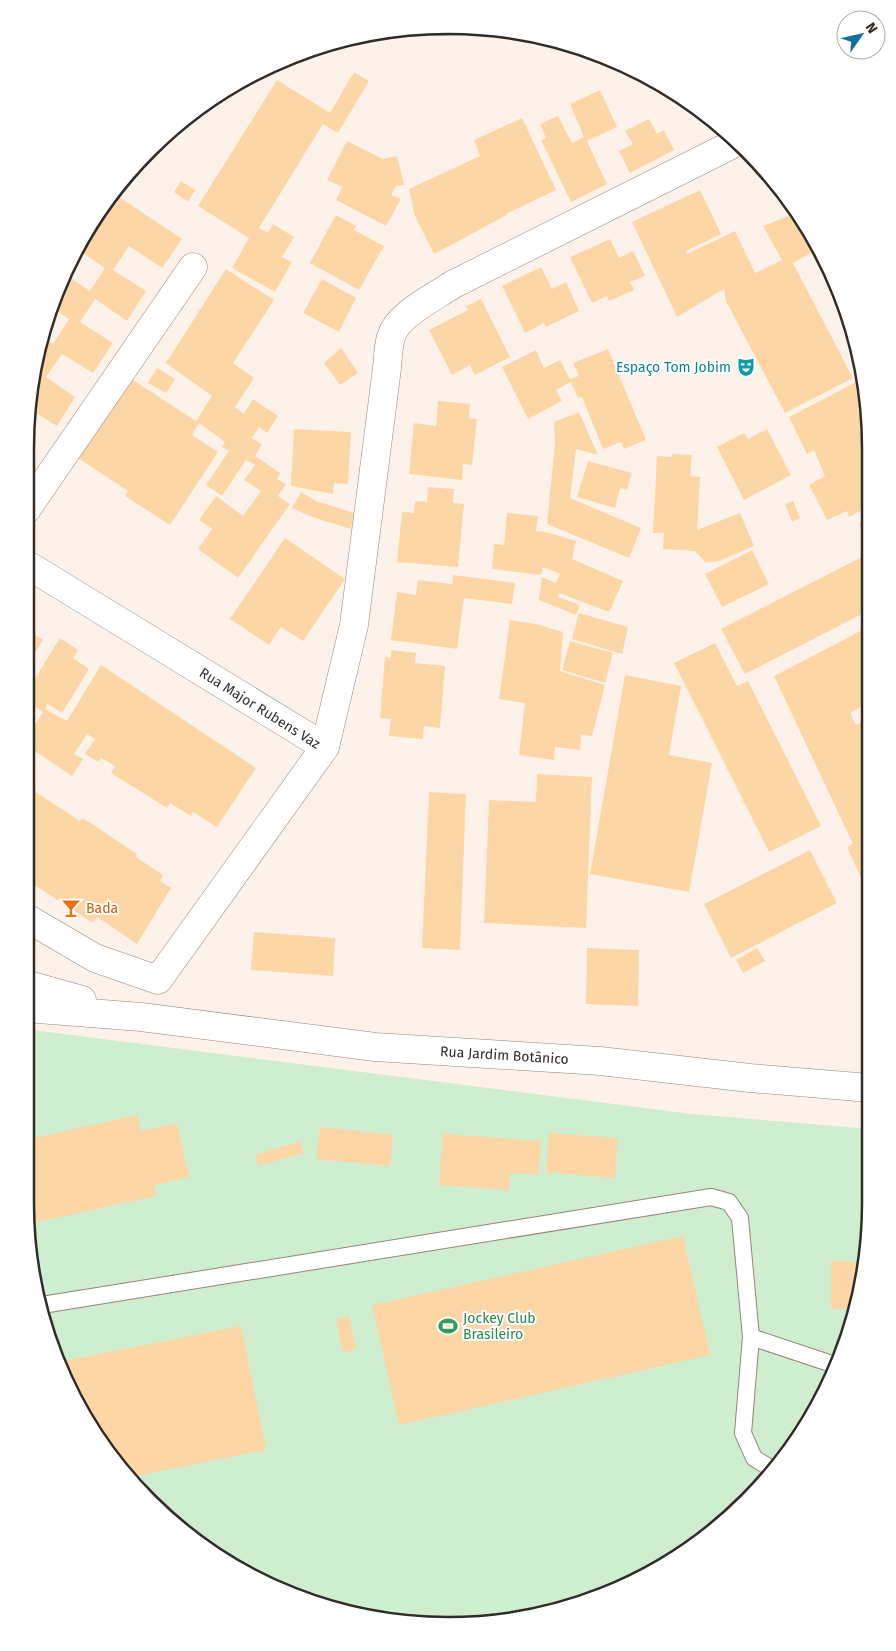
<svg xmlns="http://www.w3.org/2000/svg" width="896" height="1651" font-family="'Fira Sans',sans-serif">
	<rect width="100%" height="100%" fill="#fdf2ea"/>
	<path fill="#ceeecf" d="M 25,1029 L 692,1114 L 870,1129 L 870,1230 L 857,1313 L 814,1414 L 727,1521 L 610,1594 L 476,1625 L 339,1612 L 213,1555 L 113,1461 L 48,1339 L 25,1203 Z"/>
	<path fill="#a6d3a8" d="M 420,26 L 503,29 L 513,31 L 445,36 L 372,34 Z"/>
	<g fill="#fdd6a6">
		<path d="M 634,70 L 646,76 L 651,78 L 640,83 Z"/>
		<path d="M 354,72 L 369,81 L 338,133 L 323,124 L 259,228 L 268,233 L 273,224 L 294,237 L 282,257 L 292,262 L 275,292 L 232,268 L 249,238 L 198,206 L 277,80 L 330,113 Z"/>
		<path d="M 600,90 L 617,127 L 587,141 L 607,184 L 571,202 L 541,140 L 546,138 L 540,124 L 558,116 L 572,143 L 584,137 L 570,104 Z"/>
		<path d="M 522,118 L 556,190 L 506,214 L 507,215 L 434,254 L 415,216 L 409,189 L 480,156 L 474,140 Z"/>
		<path d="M 649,119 L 657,134 L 664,130 L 674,150 L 630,173 L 619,151 L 633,144 L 625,131 Z"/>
		<path d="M 347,141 L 383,159 L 397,156 L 404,185 L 396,186 L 391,195 L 401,199 L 386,226 L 336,200 L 342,187 L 327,180 Z"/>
		<path d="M 181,181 L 195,190 L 188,202 L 174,192 Z"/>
		<path d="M 700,190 L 721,234 L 686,251 L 687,254 L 735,231 L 755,273 L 782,260 L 763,226 L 791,215 L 779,190 L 800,213 L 823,260 L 817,263 L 811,253 L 793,263 L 853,378 L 785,413 L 726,301 L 724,289 L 677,317 L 632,222 Z"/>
		<path d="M 113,193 L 182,239 L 162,268 L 129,246 L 113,270 L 146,291 L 127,321 L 95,299 L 80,322 L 113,343 L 93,373 L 62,354 L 46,377 L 75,397 L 57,426 L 28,408 L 39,338 L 41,336 L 53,344 L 69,319 L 52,308 L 66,275 L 90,291 L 105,268 L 77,249 L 82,237 Z"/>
		<path d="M 336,215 L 356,226 L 354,230 L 384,246 L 359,290 L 310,263 Z"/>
		<path d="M 610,239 L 619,258 L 633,251 L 645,276 L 630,282 L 634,290 L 609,301 L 607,296 L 592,303 L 570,257 Z"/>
		<path d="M 541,267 L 552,289 L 566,282 L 579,311 L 546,327 L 544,323 L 525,333 L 502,286 Z"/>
		<path d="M 226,269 L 274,300 L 233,363 L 254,378 L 235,407 L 244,414 L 253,399 L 278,416 L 267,433 L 259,427 L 252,438 L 262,444 L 255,456 L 280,473 L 277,479 L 286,484 L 278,496 L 290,504 L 238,578 L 198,549 L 212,529 L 199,520 L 216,496 L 243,516 L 261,491 L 244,480 L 255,465 L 246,460 L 222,496 L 206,485 L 229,451 L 222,447 L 225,442 L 199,423 L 192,435 L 218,452 L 170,525 L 125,496 L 128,491 L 78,458 L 130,378 L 196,421 L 212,396 L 166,363 Z"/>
		<path d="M 322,279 L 356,298 L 339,332 L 303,313 Z"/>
		<path d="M 481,299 L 510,357 L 475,375 L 470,365 L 452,375 L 429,330 L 468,310 L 466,306 Z"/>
		<path d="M 341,348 L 358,373 L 340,385 L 324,363 Z"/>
		<path d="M 608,349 L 646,440 L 624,449 L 621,442 L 603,449 L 582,397 L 578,398 L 571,382 L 556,390 L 562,401 L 528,419 L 502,367 L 536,350 L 544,368 L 560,360 L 570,379 L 579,376 L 573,363 Z"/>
		<path d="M 157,368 L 175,379 L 166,393 L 148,383 Z"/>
		<path d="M 864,378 L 867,393 L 868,423 L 861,426 L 868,439 L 868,507 L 849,517 L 847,511 L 827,520 L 809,485 L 825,476 L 814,450 L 807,454 L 789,417 Z"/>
		<path d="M 438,401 L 470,404 L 469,418 L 477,419 L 472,465 L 463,464 L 462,480 L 409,474 L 414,423 L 436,426 Z"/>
		<path d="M 579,412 L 598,455 L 576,449 L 570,498 L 641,528 L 629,558 L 547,524 L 555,444 L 554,422 Z"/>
		<path d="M 294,429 L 351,432 L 348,484 L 334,483 L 333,494 L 291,486 Z"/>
		<path d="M 767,429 L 791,475 L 744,500 L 717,447 L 744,433 L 748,439 Z"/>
		<path d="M 672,454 L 692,455 L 690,476 L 700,477 L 697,530 L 740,513 L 754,546 L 720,561 L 705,562 L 695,551 L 663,549 L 664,533 L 653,533 L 657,456 L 672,457 Z"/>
		<path d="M 588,461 L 632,473 L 627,490 L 620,488 L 615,508 L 577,497 Z"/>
		<path d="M 428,487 L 454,489 L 453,503 L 464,504 L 458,567 L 397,562 L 402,512 L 414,513 L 415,501 L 427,502 Z"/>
		<path d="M 301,492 L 316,501 L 354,513 L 351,529 L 312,517 L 292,508 Z"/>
		<path d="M 793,501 L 800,518 L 792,522 L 785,504 Z"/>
		<path d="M 507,513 L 538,516 L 536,531 L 546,532 L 576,541 L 572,559 L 623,581 L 609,612 L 559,593 L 558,597 L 580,605 L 576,615 L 539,600 L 542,577 L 556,583 L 560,574 L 543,567 L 541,575 L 492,569 L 494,544 L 504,545 Z"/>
		<path d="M 868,520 L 868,542 L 859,524 Z"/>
		<path d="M 285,538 L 345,579 L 303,641 L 281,627 L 269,645 L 230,619 Z"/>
		<path d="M 752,550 L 769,584 L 722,607 L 705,574 Z"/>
		<path d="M 864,556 L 868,564 L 868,611 L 745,674 L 721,629 Z"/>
		<path d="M 453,575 L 515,583 L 512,604 L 464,598 L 457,649 L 391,640 L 397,592 L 416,595 L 418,580 L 452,584 Z"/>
		<path d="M 579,613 L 628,627 L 622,654 L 572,639 Z"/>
		<path d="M 510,620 L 536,624 L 563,632 L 560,671 L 605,685 L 592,736 L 581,735 L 580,750 L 555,747 L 554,760 L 519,755 L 525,703 L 499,699 Z"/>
		<path d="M 868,627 L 868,703 L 850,713 L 856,725 L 868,719 L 869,896 L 847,847 L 853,844 L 774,676 Z"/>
		<path d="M 26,629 L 43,640 L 26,667 Z"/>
		<path d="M 60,638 L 78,650 L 73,658 L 89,669 L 62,713 L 48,704 L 45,709 L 67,721 L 101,665 L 256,768 L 217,827 L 193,812 L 191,816 L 170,803 L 167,808 L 111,773 L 115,766 L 101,758 L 98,762 L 85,754 L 95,739 L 87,734 L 74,754 L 83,759 L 72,776 L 26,745 L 26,739 L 43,712 L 26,701 L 26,693 Z"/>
		<path d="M 570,641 L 613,653 L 605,683 L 562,670 Z"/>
		<path d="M 715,643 L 737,686 L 748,681 L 821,826 L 769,852 L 674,663 Z"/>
		<path d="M 391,650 L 416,653 L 415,663 L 445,666 L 440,728 L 424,726 L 423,739 L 389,736 L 391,719 L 380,718 L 385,657 L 391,658 Z"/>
		<path d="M 625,675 L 681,686 L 669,755 L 712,763 L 689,892 L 590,874 Z"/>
		<path d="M 537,774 L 592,777 L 586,928 L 484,923 L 489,800 L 536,802 Z"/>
		<path d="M 25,785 L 80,821 L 82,818 L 95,826 L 137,854 L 136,857 L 163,875 L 160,881 L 171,888 L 137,944 L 97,917 L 93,923 L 25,879 Z"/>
		<path d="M 429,792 L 466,794 L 460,950 L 422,948 Z"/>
		<path d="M 810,850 L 837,903 L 731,958 L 704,904 Z"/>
		<path d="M 254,932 L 335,938 L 333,976 L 251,970 Z"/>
		<path d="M 587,948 L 639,950 L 638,1006 L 586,1004 Z"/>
		<path d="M 757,948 L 765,961 L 743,973 L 736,960 Z"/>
		<path d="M 137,1115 L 141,1131 L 177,1124 L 189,1177 L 154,1185 L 156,1196 L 32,1223 L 25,1193 L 25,1140 Z"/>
		<path d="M 320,1127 L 393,1135 L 390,1166 L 316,1159 Z"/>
		<path d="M 549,1133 L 618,1138 L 615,1178 L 546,1172 Z"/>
		<path d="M 443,1134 L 541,1141 L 538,1175 L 511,1173 L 509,1190 L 439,1185 Z"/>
		<path d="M 300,1141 L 304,1153 L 258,1166 L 255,1155 Z"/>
		<path d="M 683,1236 L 710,1355 L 399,1425 L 372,1305 Z"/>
		<path d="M 831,1261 L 865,1262 L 857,1309 L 831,1309 Z"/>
		<path d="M 349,1316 L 356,1349 L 343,1352 L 336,1319 Z"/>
		<path d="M 241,1326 L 266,1450 L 130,1477 L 113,1461 L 60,1362 Z"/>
	</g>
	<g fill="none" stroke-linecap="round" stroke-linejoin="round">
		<g stroke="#93857d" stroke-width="18">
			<g id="lane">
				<path d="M 42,1305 L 711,1197 L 729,1202 L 740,1218 L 751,1337 L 835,1365"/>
				<path d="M 751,1337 L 743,1433 L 754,1458 L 770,1468"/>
			</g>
		</g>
		<g stroke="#93857d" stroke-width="29">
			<g id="street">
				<path d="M 26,510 L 193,267"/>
				<path d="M 325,747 L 354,625 L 387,368 C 388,359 388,347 391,337 C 397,315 433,298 452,285 L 737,142"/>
				<path d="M 25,917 L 95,958 L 158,980 L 325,747 L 26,564"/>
			</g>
		</g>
		<g stroke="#93857d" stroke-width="29">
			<g id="secondary">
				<path d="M 25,984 L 82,1000"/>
				<path id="s1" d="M 25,1008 L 141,1017 L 375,1047 L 600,1061 L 750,1078 L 870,1088"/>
			</g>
		</g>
		<use href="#lane" stroke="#fff" stroke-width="16"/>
		<use href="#street" stroke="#fff" stroke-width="28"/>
		<use href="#secondary" stroke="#fff" stroke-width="28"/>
	</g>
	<defs>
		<g id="theatre-bare" transform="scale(1.5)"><path d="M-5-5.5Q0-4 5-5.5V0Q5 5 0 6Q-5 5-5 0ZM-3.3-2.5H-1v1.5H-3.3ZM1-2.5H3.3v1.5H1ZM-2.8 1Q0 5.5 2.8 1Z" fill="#0f9aa8" stroke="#fff" stroke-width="2.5" paint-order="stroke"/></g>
		<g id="bar-bare" transform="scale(1.5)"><path d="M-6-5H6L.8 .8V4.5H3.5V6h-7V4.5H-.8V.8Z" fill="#e8710a" stroke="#fff" stroke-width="2.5" paint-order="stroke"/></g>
		<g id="stadium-bare" transform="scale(1.5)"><path d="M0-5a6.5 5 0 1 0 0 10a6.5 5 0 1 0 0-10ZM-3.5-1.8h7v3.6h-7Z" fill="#2e9e5b" stroke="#fff" stroke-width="2.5" paint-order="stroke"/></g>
	</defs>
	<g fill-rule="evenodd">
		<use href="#theatre-bare" x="746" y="367"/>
		<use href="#bar-bare" x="71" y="908"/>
		<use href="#stadium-bare" x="448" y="1326"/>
	</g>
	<g text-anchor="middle" stroke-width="4" stroke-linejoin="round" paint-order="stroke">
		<g font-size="14" fill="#0d838f" stroke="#fff" text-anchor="end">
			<text x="731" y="372">Espaço Tom Jobim</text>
		</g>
		<g font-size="14" fill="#322c29" stroke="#fff">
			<text transform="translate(260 708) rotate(32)" y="5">Rua Major Rubens Vaz</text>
			<text dy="5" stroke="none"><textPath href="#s1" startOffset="482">Rua Jardim Botânico</textPath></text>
		</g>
		<g font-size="14" fill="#c56008" stroke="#fff" text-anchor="start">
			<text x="86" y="913">Bada</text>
		</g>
		<g font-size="14" fill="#27864d" stroke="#fff" text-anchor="start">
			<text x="463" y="1323">Jockey Club<tspan x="463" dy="16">Brasileiro</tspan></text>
		</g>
	</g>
	<path d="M0 0H896V1651H0ZM448 34H448A414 414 0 0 1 862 448V1203A414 414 0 0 1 448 1617H448A414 414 0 0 1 34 1203V448A414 414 0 0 1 448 34Z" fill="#fff" fill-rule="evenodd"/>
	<path fill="none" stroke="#322c29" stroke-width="2.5" d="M448 34H448A414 414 0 0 1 862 448V1203A414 414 0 0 1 448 1617H448A414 414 0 0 1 34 1203V448A414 414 0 0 1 448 34Z"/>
	<g transform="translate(861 35) rotate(56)"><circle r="24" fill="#ffffff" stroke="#adaba9"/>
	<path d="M0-4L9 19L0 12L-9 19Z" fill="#156f9e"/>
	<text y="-8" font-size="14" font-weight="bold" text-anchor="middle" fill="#322c29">N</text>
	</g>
</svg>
